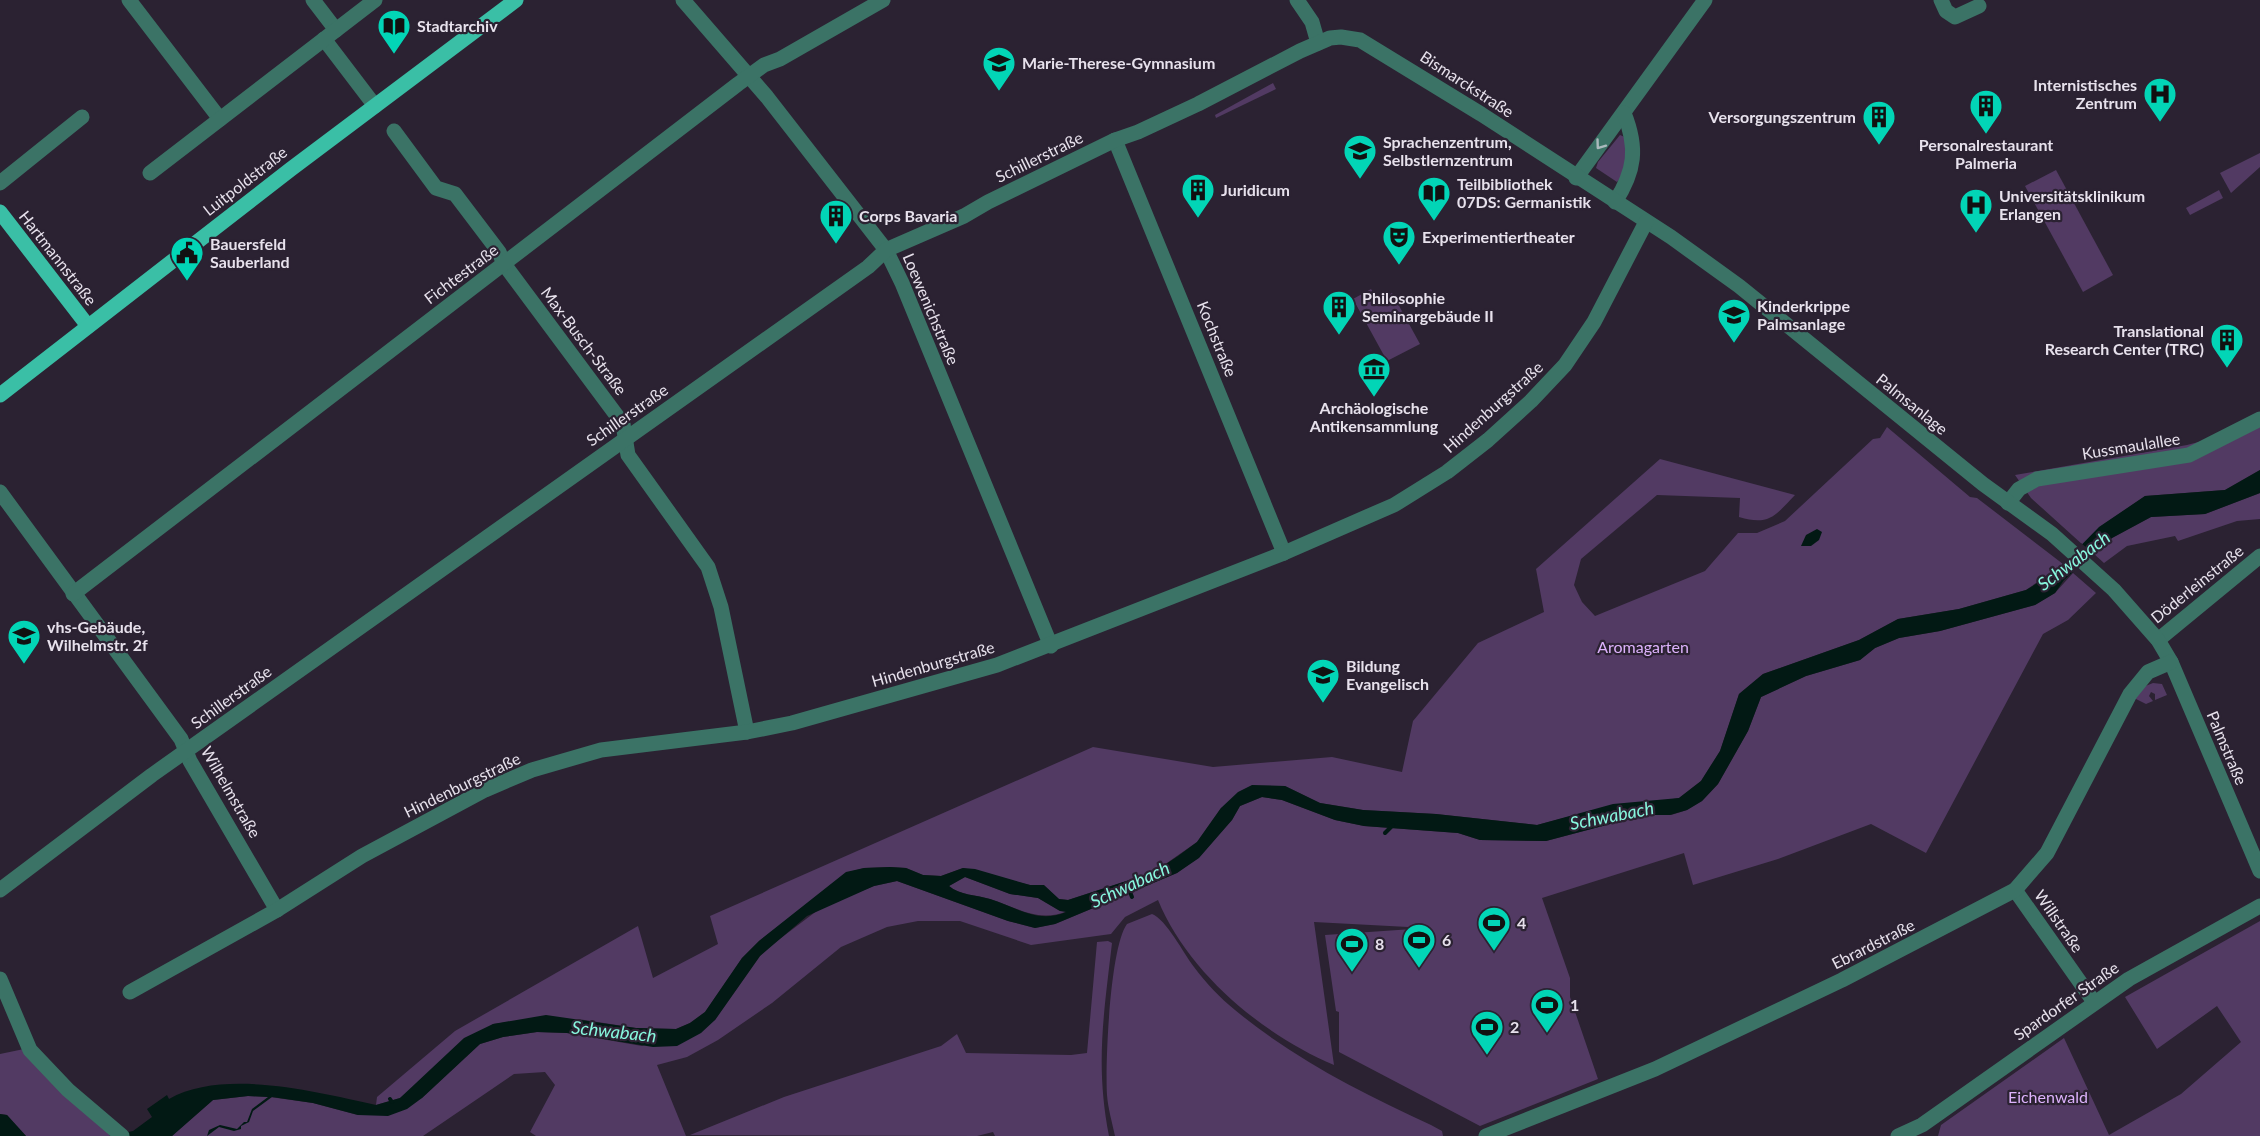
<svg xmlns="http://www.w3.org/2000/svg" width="2260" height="1136" font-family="Lato,sans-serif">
	<rect width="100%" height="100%" fill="#2b2232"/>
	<g fill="#523a63">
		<path d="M 1273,83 L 1276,89 L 1216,118 L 1215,115 Z"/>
		<path d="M 1620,135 L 1627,138 L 1624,173 L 1617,182 L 1596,168 L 1598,162 Z"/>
		<path d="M 2260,153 L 2260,167 L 2231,193 L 2220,173 Z"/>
		<path d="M 2056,170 L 2113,275 L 2083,292 L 2025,186 Z"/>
		<path d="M 2219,190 L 2223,198 L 2190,215 L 2186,208 Z"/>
		<path d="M 1371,289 L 1378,300 L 1392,293 L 1420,344 L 1387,361 L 1353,299 Z"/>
		<path d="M 2260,414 L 2260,470 L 2225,490 L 2145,496 L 2100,527 L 2083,545 L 2031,498 L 2015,475 L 2187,445 L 2210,439 Z"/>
		<path d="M 1887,427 L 1970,497 L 1977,498 L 2063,564 L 2026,590 L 1959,609 L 1898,619 L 1859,640 L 1763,674 L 1739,694 L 1720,751 L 1701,781 L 1679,798 L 1575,815 L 1537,825 L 1436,814 L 1363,810 L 1320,803 L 1285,786 L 1221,808 L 1197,842 L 1154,872 L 1068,900 L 1059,899 L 1043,885 L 1030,885 L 963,868 L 941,876 L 923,875 L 906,868 L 890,867 L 864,868 L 846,873 L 759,941 L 742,958 L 705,1012 L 690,1023 L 676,1029 L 636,1028 L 578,1019 L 515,1021 L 493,1024 L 400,1098 L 376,1105 L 377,1097 L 455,1031 L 638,926 L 653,978 L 718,944 L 710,916 L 1093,747 L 1213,767 L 1332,757 L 1402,772 L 1413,721 L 1478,643 L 1544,612 L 1536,569 L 1660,459 L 1795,495 C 1775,516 1769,526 1739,517 L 1740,498 L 1657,495 L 1581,559 L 1574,585 L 1582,602 L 1595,616 L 1705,571 L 1738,533 L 1757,533 L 1785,521 L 1873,439 L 1880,438 Z"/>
		<path d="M 2260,493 L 2260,519 L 2237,521 L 2178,541 L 2175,536 L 2127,546 L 2104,563 L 2094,554 L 2112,538 L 2151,517 L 2205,514 Z"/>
		<path d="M 2073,573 L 2096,593 L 2068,620 L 2043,634 L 1926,853 L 1871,824 L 1778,859 L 1693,885 L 1684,853 L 1542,898 L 1570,978 L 1570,997 L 1598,1079 L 1480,1126 L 1339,1052 L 1339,1012 L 1336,1011 L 1325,935 L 1427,928 L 1314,922 L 1334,1065 C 1263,1035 1188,973 1158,900 L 1125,917 L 1111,934 L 1031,945 L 960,921 L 918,921 L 887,927 L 841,947 L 772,1003 L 718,1040 L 687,1057 L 657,1065 L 686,1136 L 536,1136 L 530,1132 L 555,1085 L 545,1072 L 514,1074 L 423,1136 L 172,1136 L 213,1100 L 248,1096 L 270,1097 L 313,1103 L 358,1115 L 422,1098 L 480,1044 L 503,1037 L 537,1032 L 567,1033 L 642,1046 L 715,1020 L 760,956 L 773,944 L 822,907 L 874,886 L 897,881 L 1008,921 L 1035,928 L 1055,924 L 1177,873 L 1199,857 L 1232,820 L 1240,806 L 1262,797 L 1282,800 L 1335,820 L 1364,826 L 1458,833 L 1480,840 L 1546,841 L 1644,815 L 1671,815 L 1687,810 L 1702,801 L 1718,784 L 1748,731 L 1761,697 L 1806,676 L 1860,660 L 1875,648 L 1899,638 L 1940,631 L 2035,605 L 2055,593 Z"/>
		<path d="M 2153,683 L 2162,684 L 2167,695 L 2155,700 L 2155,694 L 2151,692 L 2149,696 L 2153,701 L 2146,704 L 2134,698 L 2143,687 Z"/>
		<path d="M 965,877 L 1010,894 L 1038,898 L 1060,911 L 1068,911 C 1038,923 1018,908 990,899 C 977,895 959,895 949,886 Z"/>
		<path d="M 1152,914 C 1166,919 1184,954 1194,967 C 1206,983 1220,998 1235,1010 C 1294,1059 1362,1093 1431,1125 L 1442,1131 L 1443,1136 L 1115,1136 C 1112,1122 1108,1108 1107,1095 C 1105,1063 1110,947 1127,924 Z"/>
		<path d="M 2260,921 L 2260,1136 L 1938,1136 L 1941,1125 L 2064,1038 L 2109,1135 L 2181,1094 L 2241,1042 L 2217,1006 L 2157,1049 L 2125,997 Z"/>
		<path d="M 1108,941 L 1112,943 C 1104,1013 1095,1065 1109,1136 L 995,1136 L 993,1132 L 977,1136 L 690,1135 L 784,1097 L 941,1046 L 957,1034 L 966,1053 L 1071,1055 L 1087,1053 L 1097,942 Z"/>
		<path d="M 24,1049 L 121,1133 L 109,1136 L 26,1136 L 7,1115 L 0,1114 L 0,1054 Z"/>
	</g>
	<g fill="#021914" fill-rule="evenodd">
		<path d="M 2260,470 L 2260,493 L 2205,514 L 2151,517 L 2112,538 L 2064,580 L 2055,593 L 2035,605 L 1940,631 L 1899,638 L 1875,648 L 1860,660 L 1806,676 L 1761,697 L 1748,731 L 1718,784 L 1702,801 L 1687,810 L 1670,815 L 1644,815 L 1546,841 L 1480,840 L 1458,833 L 1364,826 L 1335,820 L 1282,800 L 1262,797 L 1240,806 L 1232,820 L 1199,858 L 1177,873 L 1055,924 L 1035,928 L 1008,921 L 897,881 L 874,886 L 807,916 L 760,956 L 715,1020 L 701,1033 L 677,1046 L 653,1047 L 567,1033 L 537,1032 L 503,1037 L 480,1044 L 422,1098 L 407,1109 L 388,1116 L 358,1115 L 313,1103 L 272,1097 L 253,1111 L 249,1122 L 241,1126 L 241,1129 L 234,1131 L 219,1127 L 207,1136 L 209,1130 L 220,1125 L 237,1129 L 244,1122 L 247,1122 L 252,1109 L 268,1097 L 248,1096 L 213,1100 L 172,1136 L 109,1136 L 133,1131 L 152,1117 L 147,1109 L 167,1095 L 169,1099 C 224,1068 317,1092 376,1105 L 400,1098 L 464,1038 L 493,1024 L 546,1015 L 636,1028 L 676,1029 L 690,1023 L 705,1012 L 742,958 L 759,941 L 846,872 L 864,868 L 890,867 L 906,868 L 923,875 L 941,876 L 963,868 L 975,869 L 1030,885 L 1044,885 L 1059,899 L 1068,900 L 1154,872 L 1178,856 L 1197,842 L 1221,808 L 1238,792 L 1252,785 L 1285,786 L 1320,803 L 1363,810 L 1436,814 L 1537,825 L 1613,804 L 1679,798 L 1701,781 L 1720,751 L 1739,694 L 1763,674 L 1859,640 L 1898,619 L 1959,609 L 2026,590 L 2054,573 L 2099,527 L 2145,496 L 2225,490 ZM 965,877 L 1010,894 L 1038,898 L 1060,911 L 1066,912 C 1037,924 1017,907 990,899 C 977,895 959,895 949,886 Z"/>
		<path d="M 1817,529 L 1822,532 L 1819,540 L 1811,546 L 1801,546 L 1806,535 Z"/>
		<path d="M 0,1114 L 7,1115 L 26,1136 L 0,1136 Z"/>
	</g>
	<path fill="#2b2232" d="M 2081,543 L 2096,556 L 2076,575 L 2061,562 Z"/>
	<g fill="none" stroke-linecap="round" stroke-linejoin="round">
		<g stroke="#021914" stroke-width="4">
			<path d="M 1385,833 L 1393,825"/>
			<path d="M 1130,892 L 1132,897"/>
			<path d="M 390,1099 L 392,1102"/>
		</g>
		<g stroke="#3b7366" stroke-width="15">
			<path d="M 129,0 L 220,119"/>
			<path d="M 313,0 L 336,30"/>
			<path d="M 683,0 L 767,97 L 886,250 L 902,283 L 1051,646"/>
			<path d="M 1297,0 L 1312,22 L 1318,43"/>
			<path d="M 1941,0 L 1946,11 L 1955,17 L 1979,6"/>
			<path d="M 324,39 L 375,106"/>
			<path d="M 394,131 L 436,188 L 455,194 L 499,252 L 504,264 L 623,424 L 628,455 L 708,567 L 721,607 L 747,732"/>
			<path d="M 1115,140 L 1284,553"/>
			<path d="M 150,173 L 375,0"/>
			<path d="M 1576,178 L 1705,0"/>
			<path d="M 0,183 L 82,117"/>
			<path d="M 1615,202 C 1635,171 1638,148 1624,113"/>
			<path d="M 0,492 L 181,739 L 190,761 L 277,910"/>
			<path d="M 2008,503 L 2019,489 L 2037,479 L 2189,455 L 2260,419"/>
			<path d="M 73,594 L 738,84 L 764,65 L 780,59 L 883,0"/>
			<path d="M 2158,640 L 2260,556"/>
			<path d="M 0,890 L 152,775 L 868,267 L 886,250 L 964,216 L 988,202 L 1115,140 L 1138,132 L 1198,104 L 1300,51 L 1330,38 L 1341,37 L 1360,40 L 1481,114 L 1671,237 L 1739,286 L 1983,484 L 2052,534 L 2114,590 L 2158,640 L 2171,662 L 2260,871"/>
			<path d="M 2015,890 L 2094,1002"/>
			<path d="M 0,979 L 30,1050 L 68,1090 L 122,1136"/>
			<path d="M 130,992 L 277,910 L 362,856 L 485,790 L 532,770 L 601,750 L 747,732 L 792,723 L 997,665 L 1284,553 L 1394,505 L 1447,472 L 1488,440 L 1531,401 L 1565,365 L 1594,322 L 1646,222"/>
			<path d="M 1486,1136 L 1655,1069 L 1842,980 L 2015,890 L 2047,853 L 2130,694 L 2148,672 L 2171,662"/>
			<path d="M 1898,1136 L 1922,1125 L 2129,979 L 2260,906"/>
		</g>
		<g stroke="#3abfa6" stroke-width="15">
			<path d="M 0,212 L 88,326"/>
			<path d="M 0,395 L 291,169 L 516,0"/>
		</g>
	</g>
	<defs><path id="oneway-chevron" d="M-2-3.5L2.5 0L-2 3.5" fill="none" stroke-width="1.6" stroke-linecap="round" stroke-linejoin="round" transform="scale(1.5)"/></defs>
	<use stroke="#abbabd" href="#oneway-chevron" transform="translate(1600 145) rotate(126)"/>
	<defs>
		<g id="library-pin" transform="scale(1.725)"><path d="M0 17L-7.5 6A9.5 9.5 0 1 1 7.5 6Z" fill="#02d5b6" stroke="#2b2232"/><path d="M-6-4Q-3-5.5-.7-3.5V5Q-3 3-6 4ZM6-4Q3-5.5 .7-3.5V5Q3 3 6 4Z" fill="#111"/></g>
		<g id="school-pin" transform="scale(1.725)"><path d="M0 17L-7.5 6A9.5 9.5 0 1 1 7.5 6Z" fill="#02d5b6" stroke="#2b2232"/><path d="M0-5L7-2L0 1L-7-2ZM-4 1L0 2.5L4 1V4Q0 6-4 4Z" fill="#111"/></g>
		<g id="hospital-pin" transform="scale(1.725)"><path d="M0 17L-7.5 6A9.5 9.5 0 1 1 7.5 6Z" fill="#02d5b6" stroke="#2b2232"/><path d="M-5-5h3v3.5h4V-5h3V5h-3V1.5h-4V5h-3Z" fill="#111"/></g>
		<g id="building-pin" transform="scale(1.725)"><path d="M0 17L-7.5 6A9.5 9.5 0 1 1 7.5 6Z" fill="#02d5b6" stroke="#2b2232"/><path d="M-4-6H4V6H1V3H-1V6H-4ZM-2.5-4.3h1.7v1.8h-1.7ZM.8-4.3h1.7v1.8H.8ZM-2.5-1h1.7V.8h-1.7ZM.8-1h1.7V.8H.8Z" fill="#111"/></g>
		<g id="university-pin" transform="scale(1.725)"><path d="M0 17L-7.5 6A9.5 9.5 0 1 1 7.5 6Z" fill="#02d5b6" stroke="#2b2232"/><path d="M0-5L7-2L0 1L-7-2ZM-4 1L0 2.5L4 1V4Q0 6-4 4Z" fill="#111"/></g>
		<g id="theatre-pin" transform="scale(1.725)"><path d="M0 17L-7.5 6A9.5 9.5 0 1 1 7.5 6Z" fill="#02d5b6" stroke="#2b2232"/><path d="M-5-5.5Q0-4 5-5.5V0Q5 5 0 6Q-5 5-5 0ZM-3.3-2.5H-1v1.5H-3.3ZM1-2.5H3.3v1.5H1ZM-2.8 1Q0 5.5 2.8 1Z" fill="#111"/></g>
		<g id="civic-pin" transform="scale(1.725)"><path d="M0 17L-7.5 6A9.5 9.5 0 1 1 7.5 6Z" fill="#02d5b6" stroke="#2b2232"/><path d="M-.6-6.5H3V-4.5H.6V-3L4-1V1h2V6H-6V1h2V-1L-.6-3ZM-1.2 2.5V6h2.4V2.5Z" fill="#111"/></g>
		<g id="museum-pin" transform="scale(1.725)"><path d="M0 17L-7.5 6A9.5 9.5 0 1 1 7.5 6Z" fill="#02d5b6" stroke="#2b2232"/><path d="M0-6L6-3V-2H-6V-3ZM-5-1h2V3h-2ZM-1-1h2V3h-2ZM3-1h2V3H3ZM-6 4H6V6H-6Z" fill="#111"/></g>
		<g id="stadium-pin" transform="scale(1.725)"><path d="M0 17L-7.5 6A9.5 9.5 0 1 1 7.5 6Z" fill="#02d5b6" stroke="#2b2232"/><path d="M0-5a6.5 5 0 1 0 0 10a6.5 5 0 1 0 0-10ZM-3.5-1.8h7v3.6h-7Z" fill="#111"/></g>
	</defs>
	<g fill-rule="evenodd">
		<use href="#library-pin" x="394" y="26"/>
		<use href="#school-pin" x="999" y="63"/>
		<use href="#hospital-pin" x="2160" y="94"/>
		<use href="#building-pin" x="1986" y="106"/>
		<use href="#building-pin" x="1879" y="117"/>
		<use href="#university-pin" x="1360" y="151"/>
		<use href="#building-pin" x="1198" y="190"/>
		<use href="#library-pin" x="1434" y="193"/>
		<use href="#hospital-pin" x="1976" y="205"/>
		<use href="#building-pin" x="836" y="216"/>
		<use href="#theatre-pin" x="1399" y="237"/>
		<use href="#civic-pin" x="187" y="253"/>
		<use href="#building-pin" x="1339" y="307"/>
		<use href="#school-pin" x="1734" y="315"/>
		<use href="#building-pin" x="2227" y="340"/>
		<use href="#museum-pin" x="1374" y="369"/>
		<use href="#university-pin" x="24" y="636"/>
		<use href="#university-pin" x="1323" y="675"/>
		<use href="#stadium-pin" x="1494" y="923"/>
		<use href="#stadium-pin" x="1419" y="940"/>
		<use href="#stadium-pin" x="1352" y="944"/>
		<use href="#stadium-pin" x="1547" y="1005"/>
		<use href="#stadium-pin" x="1487" y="1027"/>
	</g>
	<g text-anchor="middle" stroke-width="4.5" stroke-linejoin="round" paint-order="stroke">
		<g font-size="16" font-weight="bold" fill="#e7e1ec" stroke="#2b2232" text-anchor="start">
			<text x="417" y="32">Stadtarchiv</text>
			<text x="1022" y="69">Marie-Therese-Gymnasium</text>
			<text x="2137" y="91" text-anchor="end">Internistisches<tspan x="2137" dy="18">Zentrum</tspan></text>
			<text x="1856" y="123" text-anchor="end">Versorgungszentrum</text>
			<text x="1383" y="148">Sprachenzentrum,<tspan x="1383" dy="18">Selbstlernzentrum</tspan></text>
			<text x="1986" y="151" text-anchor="middle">Personalrestaurant<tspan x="1986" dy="18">Palmeria</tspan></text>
			<text x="1457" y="190">Teilbibliothek<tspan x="1457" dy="18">07DS: Germanistik</tspan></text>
			<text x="1221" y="196">Juridicum</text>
			<text x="1999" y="202">Universitätsklinikum<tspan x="1999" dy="18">Erlangen</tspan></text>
			<text x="859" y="222">Corps Bavaria</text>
			<text x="1422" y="243">Experimentiertheater</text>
			<text x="210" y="250">Bauersfeld<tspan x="210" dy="18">Sauberland</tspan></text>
			<text x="1362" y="304">Philosophie<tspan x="1362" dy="18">Seminargebäude II</tspan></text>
			<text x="1757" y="312">Kinderkrippe<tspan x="1757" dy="18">Palmsanlage</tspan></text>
			<text x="2204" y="337" text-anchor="end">Translational<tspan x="2204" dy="18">Research Center (TRC)</tspan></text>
			<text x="1374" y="414" text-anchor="middle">Archäologische<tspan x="1374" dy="18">Antikensammlung</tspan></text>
			<text x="47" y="633">vhs-Gebäude,<tspan x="47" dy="18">Wilhelmstr. 2f</tspan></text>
			<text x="1346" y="672">Bildung<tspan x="1346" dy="18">Evangelisch</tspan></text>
			<text x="1517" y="929">4</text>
			<text x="1442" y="946">6</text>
			<text x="1375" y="950">8</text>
			<text x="1570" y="1011">1</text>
			<text x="1510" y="1033">2</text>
		</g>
		<g font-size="16" fill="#e7e1ec" stroke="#2b2232">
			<text transform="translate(1467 84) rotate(33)" y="6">Bismarckstraße</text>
			<text transform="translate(1039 157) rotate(-26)" y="6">Schillerstraße</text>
			<text transform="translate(245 181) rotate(-38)" y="6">Luitpoldstraße</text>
			<text transform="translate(58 258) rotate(52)" y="6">Hartmannstraße</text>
			<text transform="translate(461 274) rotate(-37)" y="6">Fichtestraße</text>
			<text transform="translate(931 309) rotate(67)" y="6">Loewenichstraße</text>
			<text transform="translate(1217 339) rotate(68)" y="6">Kochstraße</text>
			<text transform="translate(584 341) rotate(53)" y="6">Max-Busch-Straße</text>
			<text transform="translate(1912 404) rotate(39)" y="6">Palmsanlage</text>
			<text transform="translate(1493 407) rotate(-42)" y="6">Hindenburgstraße</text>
			<text transform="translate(627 415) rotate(-35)" y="6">Schillerstraße</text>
			<text transform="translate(2131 446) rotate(-9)" y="6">Kussmaulallee</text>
			<text transform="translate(2197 584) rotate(-39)" y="6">Döderleinstraße</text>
			<text transform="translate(933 664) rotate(-16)" y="6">Hindenburgstraße</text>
			<text transform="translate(231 697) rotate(-36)" y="6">Schillerstraße</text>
			<text transform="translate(2227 748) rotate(67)" y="6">Palmstraße</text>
			<text transform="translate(462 785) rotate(-26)" y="6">Hindenburgstraße</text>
			<text transform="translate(231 792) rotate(60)" y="6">Wilhelmstraße</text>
			<text transform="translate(2059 921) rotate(55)" y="6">Willstraße</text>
			<text transform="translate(1873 944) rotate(-27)" y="6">Ebrardstraße</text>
			<text transform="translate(2066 1001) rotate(-35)" y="6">Spardorfer Straße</text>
		</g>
		<g font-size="16" fill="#ddb2fc" stroke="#2b2232">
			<text x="1643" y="653">Aromagarten</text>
			<text x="2048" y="1103">Eichenwald</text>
		</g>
		<g font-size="18" font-style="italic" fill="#87f7de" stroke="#2b2232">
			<text transform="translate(2074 561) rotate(-37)" y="6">Schwabach</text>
			<text transform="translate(1612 816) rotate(-11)" y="6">Schwabach</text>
			<text transform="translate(1130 885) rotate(-25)" y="6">Schwabach</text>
			<text transform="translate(614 1032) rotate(6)" y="6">Schwabach</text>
		</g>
	</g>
</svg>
